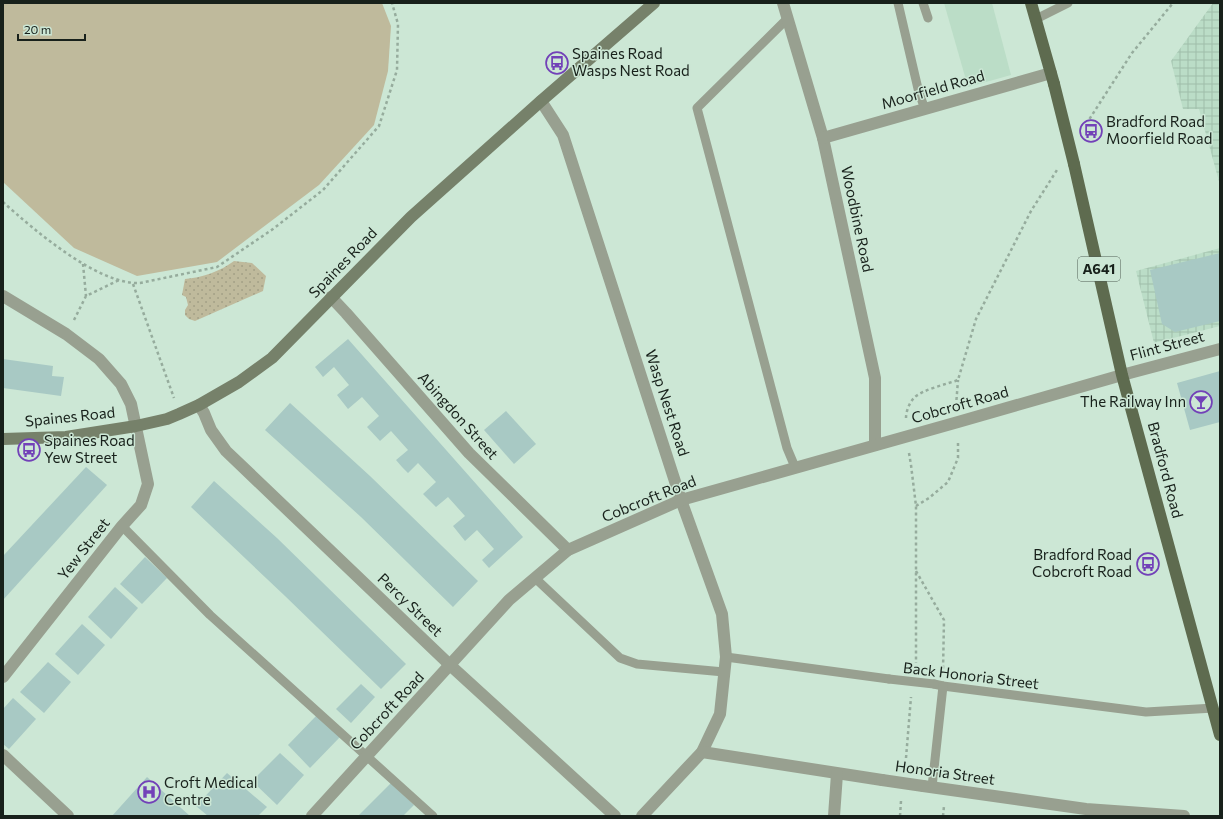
<svg xmlns="http://www.w3.org/2000/svg" width="1223" height="819" font-family="Commissioner,sans-serif">
	<defs>
		<pattern id="industrial-grid" width="8" height="8" patternUnits="userSpaceOnUse"><rect width="8" height="8" fill="#bbddc7"/><path d="M0 4h8M4 0v8" fill="none" stroke="#a0bdaa"/></pattern>
		<pattern id="park-dots" width="8" height="8" patternUnits="userSpaceOnUse"><rect width="8" height="8" fill="#bfba9c"/><path d="M2 2h.1M6 6h.1" fill="none" stroke="#a3a086" stroke-width="1.8" stroke-linecap="round"/></pattern>
	</defs>
	<rect width="100%" height="100%" fill="#cce7d5"/>
	<path fill="#bbddc7" d="M 944,3 L 992,3 L 1011,75 L 968,87 Z"/>
	<g fill="url(#industrial-grid)">
		<path d="M 1213,3 L 1220,3 L 1220,185 L 1199,109 L 1183,109 L 1171,61 Z"/>
		<path d="M 1220,248 L 1220,326 L 1154,343 L 1136,271 Z"/>
	</g>
	<path fill="#bfba9c" d="M 3,3 L 382,3 L 391,26 L 388,71 L 374,125 L 319,185 L 217,262 L 137,276 L 74,248 L 3,182 Z"/>
	<path fill="url(#park-dots)" d="M 234,261 L 252,263 L 266,276 L 263,291 L 195,321 L 189,319 L 185,315 L 185,310 L 188,305 L 186,297 L 182,295 L 185,279 C 201,278 221,271 234,261 Z"/>
	<g fill="#a8c9c4">
		<path d="M 1220,253 L 1220,321 L 1175,332 L 1162,324 L 1150,270 Z"/>
		<path d="M 348,339 L 523,537 L 489,568 L 482,560 L 494,549 L 486,540 L 477,530 L 465,541 L 453,526 L 465,516 L 448,497 L 436,507 L 423,494 L 436,482 L 418,463 L 408,473 L 402,467 L 396,460 L 408,450 L 391,431 L 380,441 L 367,427 L 379,416 L 362,397 L 348,409 L 337,395 L 349,385 L 334,367 L 323,377 L 315,367 Z"/>
		<path d="M 3,359 L 53,366 L 52,376 L 64,377 L 61,396 L 3,388 Z"/>
		<path d="M 1220,371 L 1220,422 L 1190,430 L 1177,383 Z"/>
		<path d="M 290,403 L 370,476 L 478,581 L 453,607 L 361,517 L 265,430 Z"/>
		<path d="M 506,411 L 536,444 L 514,464 L 484,430 Z"/>
		<path d="M 86,467 L 107,485 L 3,600 L 3,556 Z"/>
		<path d="M 214,481 L 277,538 L 406,664 L 381,689 L 285,596 L 191,507 Z"/>
		<path d="M 145,557 L 167,578 L 142,604 L 120,584 Z"/>
		<path d="M 115,587 L 138,608 L 111,639 L 88,617 Z"/>
		<path d="M 82,624 L 105,645 L 78,675 L 55,654 Z"/>
		<path d="M 48,662 L 71,682 L 44,713 L 20,692 Z"/>
		<path d="M 361,684 L 375,697 L 351,723 L 336,709 Z"/>
		<path d="M 13,698 L 36,719 L 9,749 L 3,744 L 3,709 Z"/>
		<path d="M 317,715 L 340,737 L 310,768 L 288,745 Z"/>
		<path d="M 280,753 L 304,775 L 277,805 L 252,781 Z"/>
		<path d="M 227,773 L 267,807 L 258,816 L 208,816 L 196,806 Z"/>
		<path d="M 147,777 L 181,808 L 190,816 L 112,816 Z"/>
		<path d="M 391,783 L 414,805 L 403,816 L 358,816 Z"/>
	</g>
	<g fill="none" stroke-linecap="round" stroke-linejoin="round">
		<g stroke="#96ac9d" stroke-width="2.5" stroke-dasharray="3 3" stroke-linecap="butt">
			<path d="M 1083,129 L 1132,53 L 1173,3"/>
			<path d="M 3,202 C 34,230 98,285 140,283 L 217,267 L 273,229 L 323,190 L 379,126 L 397,70 L 398,24 L 392,3"/>
			<path d="M 83,264 L 86,296"/>
			<path d="M 133,284 L 174,398"/>
			<path d="M 74,320 L 86,296 L 119,280"/>
			<path d="M 956,406 L 958,380"/>
			<path d="M 906,418 C 906,412 909,403 914,398 C 921,390 947,384 958,380 L 976,319 L 1031,211 L 1057,170"/>
			<path d="M 909,453 L 911,465 L 916,506 L 916,663"/>
			<path d="M 916,506 L 929,498 L 948,482 L 958,458 L 958,441"/>
			<path d="M 916,571 L 944,620 L 943,671"/>
			<path d="M 906,758 L 911,697"/>
			<path d="M 900,816 L 901,801"/>
			<path d="M 943,816 L 944,806"/>
		</g>
		<g stroke="#98a090" stroke-width="9">
			<path d="M 898,3 L 919,93 L 925,109"/>
			<path d="M 923,3 L 928,18"/>
			<path d="M 788,18 L 697,108 L 787,448 L 795,467"/>
			<path d="M 1036,19 L 1068,3"/>
			<path d="M 122,526 L 210,615 L 433,816"/>
			<path d="M 535,578 L 620,658 L 637,664 L 724,672"/>
			<path d="M 726,657 L 889,679"/>
			<path d="M 934,684 L 943,686 L 1146,712 L 1214,708"/>
			<path d="M 932,787 L 943,686"/>
		</g>
		<g stroke="#98a090" stroke-width="12">
			<path d="M 783,3 L 823,138 L 875,378 L 875,445"/>
			<path d="M 541,101 L 563,135 L 681,500 L 722,614 L 726,657 L 720,714 L 702,752 L 642,816"/>
			<path d="M 823,138 L 1051,73"/>
			<path d="M 3,296 L 66,334 L 99,359 L 121,384 L 131,404 L 148,484 L 141,505 L 122,526 L 3,677"/>
			<path d="M 331,297 L 346,313 L 469,453 L 568,550"/>
			<path d="M 199,405 L 204,413 L 211,430 L 226,451 L 451,666 L 615,816"/>
			<path d="M 702,752 L 882,780"/>
			<path d="M 3,755 L 68,816"/>
			<path d="M 923,786 L 1086,809 L 1184,816"/>
			<path d="M 312,816 L 509,600 L 568,550 L 681,500 L 958,422 L 1122,375 L 1220,349"/>
			<path d="M 834,816 L 837,774"/>
		</g>
		<path stroke="#76816a" stroke-width="12" d="M 3,439 L 66,437 L 136,426 L 167,419 L 179,414 L 199,405 L 239,382 L 272,358 L 411,217 L 541,101 L 654,3"/>
		<g stroke="#5e6b4f" stroke-width="12">
			<path d="M 1031,3 L 1054,84"/>
			<path d="M 1074,164 L 1122,375 L 1220,735"/>
		</g>
		<path stroke="#98a090" stroke-width="9" d="M 889,679 L 934,684"/>
		<path stroke="#98a090" stroke-width="12" d="M 882,780 L 923,786"/>
		<path stroke="#5e6b4f" stroke-width="12" d="M 1054,84 L 1074,164"/>
	</g>
	<defs>
		<g id="bus-ring" transform="scale(1.15)"><circle r="9.5" fill="#cce7d5" stroke="#7241b8" stroke-width="1.5"/><path d="M-5-6H5V4H4V6H2V4H-2V6H-4V4H-5ZM-3.5-4V0h7V-4ZM-3.5 1.2v1.5H-2V1.2ZM2 1.2v1.5H3.5V1.2Z" fill="#7241b8"/></g>
		<g id="bar-ring" transform="scale(1.15)"><circle r="9.5" fill="#cce7d5" stroke="#7241b8" stroke-width="1.5"/><path d="M-6-5H6L.8 .8V4.5H3.5V6h-7V4.5H-.8V.8Z" fill="#7241b8"/></g>
		<g id="hospital-ring" transform="scale(1.15)"><circle r="9.5" fill="#cce7d5" stroke="#7241b8" stroke-width="1.5"/><path d="M-5-5h3v3.5h4V-5h3V5h-3V1.5h-4V5h-3Z" fill="#7241b8"/></g>
	</defs>
	<g fill-rule="evenodd">
		<use href="#bus-ring" x="557" y="63"/>
		<use href="#bus-ring" x="1091" y="131"/>
		<use href="#bar-ring" x="1201" y="402"/>
		<use href="#bus-ring" x="29" y="450"/>
		<use href="#bus-ring" x="1148" y="564"/>
		<use href="#hospital-ring" x="149" y="792"/>
	</g>
	<g text-anchor="middle" stroke-width="3" stroke-linejoin="round" paint-order="stroke">
		<rect fill="#cce7d5" stroke="#4e5c53" stroke-width="1" x="1078" y="257" width="42" height="24" rx="3"/>
		<g font-size="14" font-weight="bold" fill="#18211b">
			<text x="1099" y="274">A641</text>
		</g>
		<g font-size="15" fill="#18211b" stroke="#cce7d5" text-anchor="start">
			<text x="572" y="59">Spaines Road<tspan x="572" dy="17">Wasps Nest Road</tspan></text>
			<text x="1106" y="127">Bradford Road<tspan x="1106" dy="17">Moorfield Road</tspan></text>
			<text x="1186" y="407" text-anchor="end">The Railway Inn</text>
			<text x="44" y="446">Spaines Road<tspan x="44" dy="17">Yew Street</tspan></text>
			<text x="1132" y="560" text-anchor="end">Bradford Road<tspan x="1132" dy="17">Cobcroft Road</tspan></text>
			<text x="164" y="788">Croft Medical<tspan x="164" dy="17">Centre</tspan></text>
		</g>
		<g font-size="15" fill="#18211b" stroke="#cce7d5">
			<text transform="translate(933 90) rotate(-16)" y="5">Moorfield Road</text>
			<text transform="translate(857 219) rotate(78)" y="5">Woodbine Road</text>
			<text transform="translate(343 263) rotate(-46)" y="5">Spaines Road</text>
			<text transform="translate(1167 346) rotate(-15)" y="5">Flint Street</text>
			<text transform="translate(667 403) rotate(72)" y="5">Wasp Nest Road</text>
			<text transform="translate(960 405) rotate(-16)" y="5">Cobcroft Road</text>
			<text transform="translate(458 416) rotate(48)" y="5">Abingdon Street</text>
			<text transform="translate(70 417) rotate(-6)" y="5">Spaines Road</text>
			<text transform="translate(1165 470) rotate(75)" y="5">Bradford Road</text>
			<text transform="translate(649 499) rotate(-22)" y="5">Cobcroft Road</text>
			<text transform="translate(84 549) rotate(-52)" y="5">Yew Street</text>
			<text transform="translate(410 605) rotate(44)" y="5">Percy Street</text>
			<text transform="translate(971 676) rotate(7)" y="5">Back Honoria Street</text>
			<text transform="translate(387 711) rotate(-47)" y="5">Cobcroft Road</text>
			<text transform="translate(945 773) rotate(8)" y="5">Honoria Street</text>
		</g>
	</g>
	<rect width="1223" height="819" fill="none" stroke="#18211b" stroke-width="8"/>
	<path d="M18 34v6h67v-6" fill="none" stroke="#18211b" stroke-width="2"/>
	<text x="24" y="34" font-size="12" fill="#18211b" stroke="#cce7d5" stroke-width="3" paint-order="stroke">20 m</text>
</svg>
